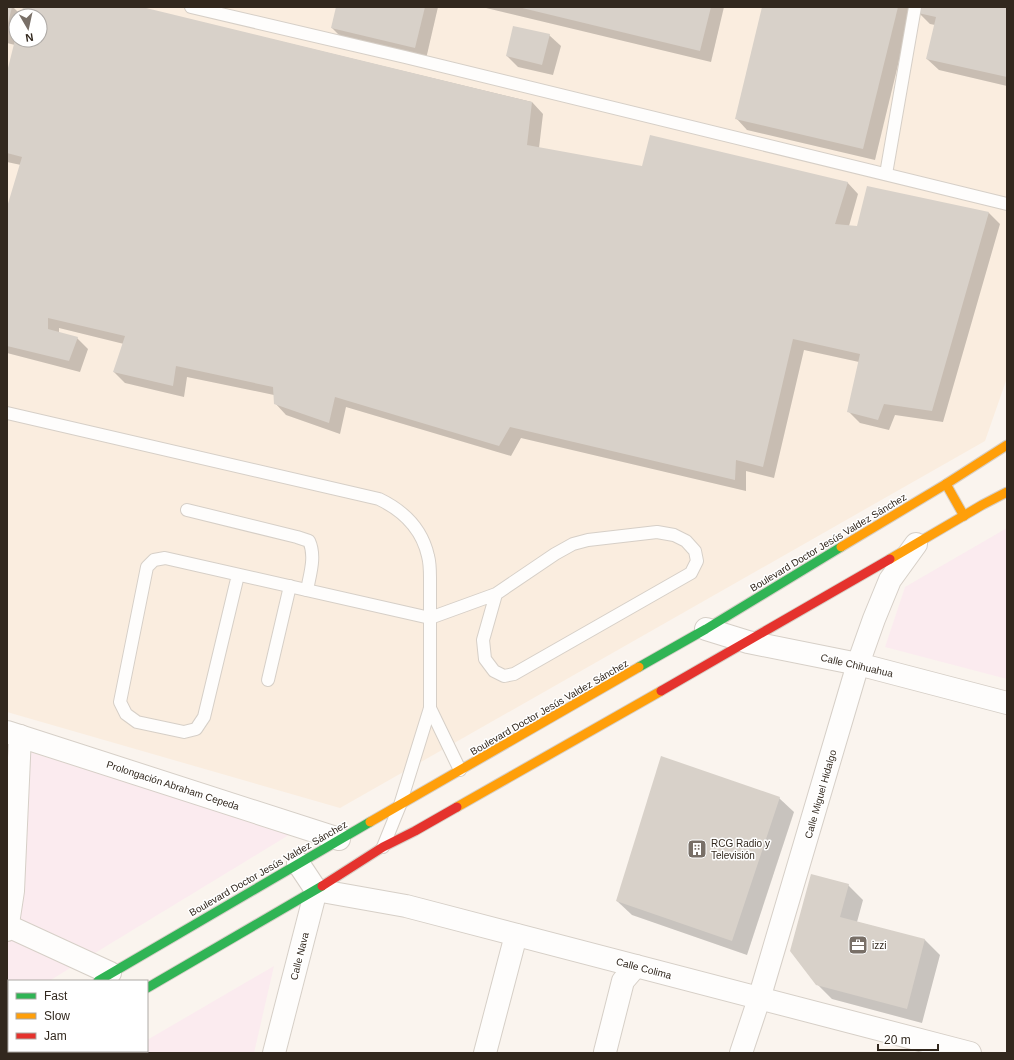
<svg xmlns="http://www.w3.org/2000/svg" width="1014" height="1060" font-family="Arial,sans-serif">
	<rect width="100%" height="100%" fill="#faf4ee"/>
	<g fill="#fbebef">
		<path d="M 1007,528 L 1007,679 L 885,647 L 905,587 Z"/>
		<path d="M 7,745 L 292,833 L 49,981 L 9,981 L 9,1004 L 7,1005 Z"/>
		<path d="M 274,966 L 254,1053 L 125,1053 L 129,1051 L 147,1051 L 147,1040 Z"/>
	</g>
	<path fill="#faeddf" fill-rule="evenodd" d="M 7,7 L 1007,7 L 1007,378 L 985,441 L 340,808 L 7,712 ZM 16,16 L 40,16 L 40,40 L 16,40 Z"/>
	<g fill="#0003">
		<path d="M 7,7 L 13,7 L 22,16 L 16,16 L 16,40 L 40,40 L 40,16 L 22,16 L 24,7 L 138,7 L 532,102 L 543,114 L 539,148 L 642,167 L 847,182 L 858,194 L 849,226 L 858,227 L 989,213 L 1000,224 L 943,422 L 895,415 L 889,430 L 860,423 L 848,411 L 859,362 L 804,350 L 774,478 L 746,471 L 746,491 L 521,438 L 511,456 L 346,407 L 340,434 L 286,415 L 275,403 L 274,395 L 187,377 L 184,397 L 125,383 L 114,372 L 124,344 L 59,328 L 59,333 L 77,338 L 88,349 L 80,372 L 7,353 L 7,210 L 21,165 L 7,162 L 7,76 L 15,45 L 7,43 Z"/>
		<path d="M 337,7 L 438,7 L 426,59 L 343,39 L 332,28 Z"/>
		<path d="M 482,7 L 724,7 L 711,62 Z"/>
		<path d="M 763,7 L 912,7 L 875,160 L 747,130 L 736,118 Z"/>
		<path d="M 1007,7 L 1007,86 L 939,70 L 927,59 L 935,25 L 930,24 L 919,13 Z"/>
		<path d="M 549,35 L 561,46 L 553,75 L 518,67 L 507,56 Z"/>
		<path d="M 779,798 L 794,812 L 747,955 L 632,915 L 617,901 Z"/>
		<path d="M 848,885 L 863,900 L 857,922 L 925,940 L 940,955 L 922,1023 L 832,999 L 817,984 Z"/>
	</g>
	<g fill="#d8d1c9">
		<path d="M 7,7 L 12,7 L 8,23 L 7,23 Z"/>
		<path d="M 23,7 L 142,7 L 532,102 L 527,145 L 642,166 L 650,135 L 848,182 L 835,224 L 857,226 L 867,186 L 989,212 L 932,411 L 884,404 L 878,420 L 847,412 L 860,354 L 793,339 L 763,467 L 736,460 L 735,480 L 510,427 L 499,446 L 335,397 L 329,423 L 274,404 L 273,387 L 176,366 L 173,386 L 113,372 L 125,336 L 48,318 L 48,329 L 78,337 L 69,361 L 7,346 L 7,207 L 22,157 L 7,153 L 7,72 L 15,40 L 40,40 L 40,16 L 21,16 Z"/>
		<path d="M 336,7 L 425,7 L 415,48 L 331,28 Z"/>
		<path d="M 518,7 L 711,7 L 700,51 Z"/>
		<path d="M 762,7 L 898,7 L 863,149 L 735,119 Z"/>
		<path d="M 919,7 L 1007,7 L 1007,77 L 926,59 L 936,17 L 918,13 Z"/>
		<path d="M 513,26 L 550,34 L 542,65 L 506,56 Z"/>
		<path d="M 661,756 L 780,797 L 732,941 L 616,901 Z"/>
		<path d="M 811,874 L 849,884 L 840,917 L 925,939 L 907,1009 L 816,985 L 790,951 Z"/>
	</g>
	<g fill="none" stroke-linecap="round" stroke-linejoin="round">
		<g stroke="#d6cfc7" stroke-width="14">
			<g id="lane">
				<path d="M 191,7 L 405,57 L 1007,204"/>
				<path d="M 886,174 L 915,7"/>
				<path d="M 7,413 L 379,499 C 404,511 422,529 428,556 C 430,563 430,571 430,578 L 430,708 L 400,805 L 383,847"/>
				<path d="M 187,510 L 297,537 L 309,541 C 316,556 310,574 307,590"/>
				<path d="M 238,575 L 204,717 L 196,729 L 184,732 L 137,722 L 126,714 L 120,702 L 147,567 L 154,560 L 165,558 L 430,618 L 496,594 L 555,554 L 573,544 L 588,540 L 657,532 L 674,535 L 686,541 L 695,551 L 697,561 L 691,573 L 514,674 L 504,676 L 494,671 L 485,659 L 483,640 L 496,594"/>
				<path d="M 268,680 L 290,586"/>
				<path d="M 430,708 L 460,770"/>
			</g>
		</g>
		<g stroke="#d6cfc7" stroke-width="24">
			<g id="street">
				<path d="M 706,629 L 748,642 L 858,664 L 1007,703"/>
				<path d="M 7,732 L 339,839"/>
				<path d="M 316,890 L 406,906 L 970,1053"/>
				<path d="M 8,926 L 110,973"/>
				<path d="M 7,930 L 13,891 L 20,736"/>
				<path d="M 605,1052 L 623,981 L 636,966"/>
				<path d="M 274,1053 L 316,890 L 298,863"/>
				<path d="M 485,1053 L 516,935"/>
				<path d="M 741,1053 L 759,999 L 858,664 L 874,619 L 890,580 L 916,544"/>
			</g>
		</g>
		<g stroke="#d6cfc7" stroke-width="11">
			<g id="fast">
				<path d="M 639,667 L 706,629 L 841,547"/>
				<path d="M 98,981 L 370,822"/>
				<path d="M 147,988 L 322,886"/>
				<path d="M 7,1038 L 9,1037"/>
			</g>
		</g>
		<g stroke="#d6cfc7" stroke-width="11">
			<g id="slow">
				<path d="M 946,484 L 964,516"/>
				<path d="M 841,547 L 946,484 L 1007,445"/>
				<path d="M 890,559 L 982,505 L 1007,492"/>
				<path d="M 457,807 L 661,691"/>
				<path d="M 370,822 L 639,667"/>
			</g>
		</g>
		<g stroke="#d6cfc7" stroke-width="11">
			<g id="jam">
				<path d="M 661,691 L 890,559"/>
				<path d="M 322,886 L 383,847 L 415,831 L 457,807"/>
				<path d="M 39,1053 L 42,1051"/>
			</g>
		</g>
		<use href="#lane" stroke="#fefdfc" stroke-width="12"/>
		<use href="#street" stroke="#fefdfc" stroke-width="22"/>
		<use href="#fast" stroke="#30b455" stroke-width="9"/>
		<use href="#slow" stroke="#ff9f0a" stroke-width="9"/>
		<use href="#jam" stroke="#e5322d" stroke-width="9"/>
	</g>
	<defs>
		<g id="building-square" transform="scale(1)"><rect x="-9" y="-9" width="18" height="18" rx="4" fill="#786f67" stroke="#fff"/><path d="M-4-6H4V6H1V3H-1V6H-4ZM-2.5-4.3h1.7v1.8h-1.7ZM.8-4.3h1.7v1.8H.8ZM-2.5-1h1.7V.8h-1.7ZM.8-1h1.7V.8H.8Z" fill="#fff"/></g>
		<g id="office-square" transform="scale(1)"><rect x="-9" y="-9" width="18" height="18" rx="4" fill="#786f67" stroke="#fff"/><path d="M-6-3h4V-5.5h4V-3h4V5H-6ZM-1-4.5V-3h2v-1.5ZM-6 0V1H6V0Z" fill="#fff"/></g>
	</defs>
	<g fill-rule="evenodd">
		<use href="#building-square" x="697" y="849"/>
		<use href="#office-square" x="858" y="945"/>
	</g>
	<g text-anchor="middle" stroke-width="3" stroke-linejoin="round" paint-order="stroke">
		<g font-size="10" fill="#32281e" stroke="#fff">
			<text transform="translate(828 542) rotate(-31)" y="4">Boulevard Doctor Jesús Valdez Sánchez</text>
			<text transform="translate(857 665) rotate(13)" y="4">Calle Chihuahua</text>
			<text transform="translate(549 707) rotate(-30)" y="4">Boulevard Doctor Jesús Valdez Sánchez</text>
			<text transform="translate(173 785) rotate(18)" y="4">Prolongación Abraham Cepeda</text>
			<text transform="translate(820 794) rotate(-74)" y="4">Calle Miguel Hidalgo</text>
			<text transform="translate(268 868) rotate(-30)" y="4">Boulevard Doctor Jesús Valdez Sánchez</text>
			<text transform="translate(299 956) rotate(-76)" y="4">Calle Nava</text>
			<text transform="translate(644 968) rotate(15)" y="4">Calle Colima</text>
		</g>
		<g font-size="10" fill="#32281e" stroke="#fff" text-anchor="start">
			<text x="711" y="847">RCG Radio y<tspan x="711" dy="12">Televisión</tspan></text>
			<text x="872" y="949">izzi</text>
		</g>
	</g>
	<rect width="1014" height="1060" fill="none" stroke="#32281e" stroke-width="16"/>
	<rect x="8" y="980" width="140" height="72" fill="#ffffff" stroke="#ada9a5"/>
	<rect x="16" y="993" width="20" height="6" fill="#30b455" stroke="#ada9a5"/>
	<text x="44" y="1000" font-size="12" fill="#32281e">Fast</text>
	<rect x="16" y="1013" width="20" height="6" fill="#ff9f0a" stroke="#ada9a5"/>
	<text x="44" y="1020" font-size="12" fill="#32281e">Slow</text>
	<rect x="16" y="1033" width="20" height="6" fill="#e5322d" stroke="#ada9a5"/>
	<text x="44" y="1040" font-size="12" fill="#32281e">Jam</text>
	<g transform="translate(28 28) rotate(171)"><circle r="19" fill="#ffffff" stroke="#ada9a5"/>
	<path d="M0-3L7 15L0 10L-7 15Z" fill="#786f67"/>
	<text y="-6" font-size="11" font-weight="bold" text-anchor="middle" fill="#32281e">N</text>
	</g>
	<path d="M878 1044v6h60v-6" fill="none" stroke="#32281e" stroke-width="2"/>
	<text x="884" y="1044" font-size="12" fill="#32281e" stroke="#ffffff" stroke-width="3" paint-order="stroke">20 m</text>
</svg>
